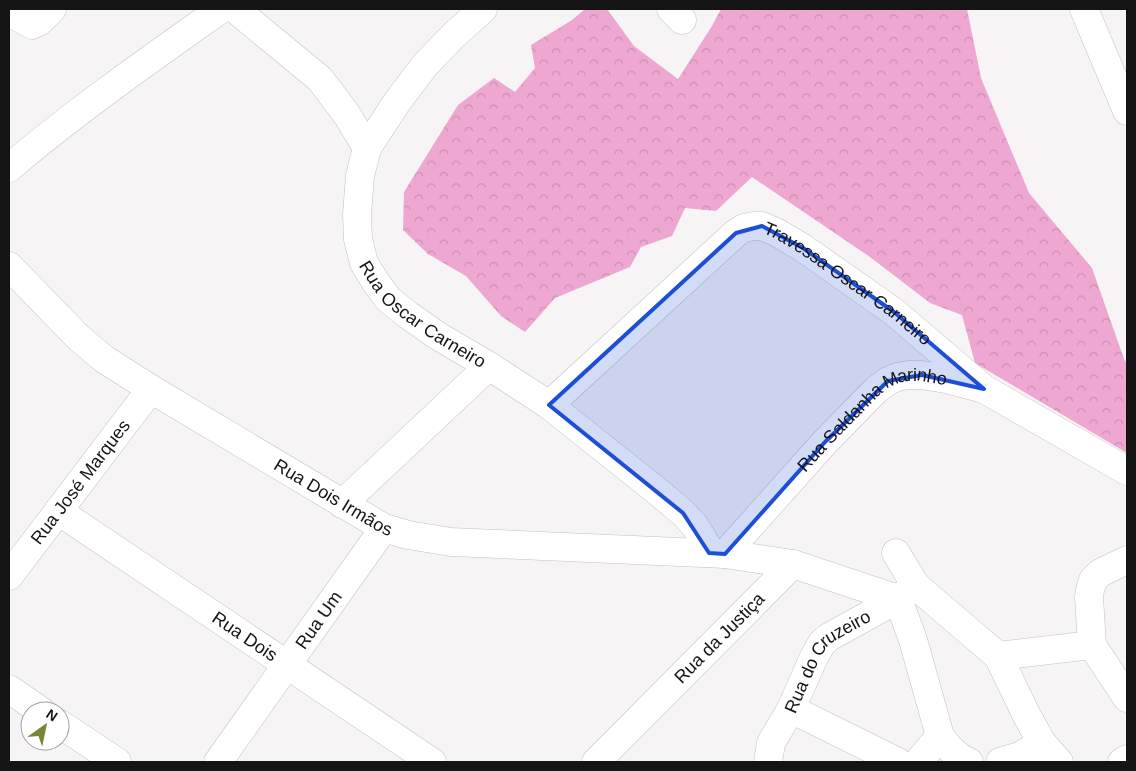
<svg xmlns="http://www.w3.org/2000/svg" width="1136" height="771" font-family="Arial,sans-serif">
	<defs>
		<pattern id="forest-crowns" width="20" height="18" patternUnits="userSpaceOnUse" patternTransform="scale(1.25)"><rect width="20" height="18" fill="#eea7d0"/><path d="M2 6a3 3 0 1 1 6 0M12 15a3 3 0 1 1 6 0" fill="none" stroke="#cb8fb2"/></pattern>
	</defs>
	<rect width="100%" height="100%" fill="#f7f4f6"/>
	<path fill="url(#forest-crowns)" d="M 585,9 L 607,9 L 634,46 L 678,79 L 712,26 L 721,9 L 967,9 L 981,78 L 1029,193 L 1092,268 L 1124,359 L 1127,364 L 1127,453 L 975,363 L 962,315 L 930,303 L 870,257 L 752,177 L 716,211 L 685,208 L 672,236 L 641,247 L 630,267 L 555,298 L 525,332 L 501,316 L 466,276 L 428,254 L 403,230 L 404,192 L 458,105 L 494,78 L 515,92 L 535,68 L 531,45 L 572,20 Z"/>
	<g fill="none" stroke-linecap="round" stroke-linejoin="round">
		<g stroke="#c3c0c2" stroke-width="29">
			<g id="minor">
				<path d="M 235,9 L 320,79 L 347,115 L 367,148"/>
				<path id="s1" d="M 483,9 L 453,36 L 425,65 L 397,102 L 367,148 L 360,176 L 357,214 L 358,239 L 364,263 L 375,281 L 388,299 L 408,315 L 438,336 L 489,366 L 549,405 L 657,491 L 683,513 L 695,526 L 706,544 L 709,553"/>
				<path d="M 671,9 L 682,20"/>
				<path d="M 1084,9 L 1127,111"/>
				<path d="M 9,12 L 32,25 L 40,21 L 52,9"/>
				<path d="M 9,168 C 76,111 149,60 221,9"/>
				<path id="s2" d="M 9,266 L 79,338 L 104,359 L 151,389 L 384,528 L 408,535 L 451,542 L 725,554 L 793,564 L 898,599 L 913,640 L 940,736 C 948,747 956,757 969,762"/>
				<path id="s3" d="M 549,405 L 736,233 L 744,228 L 754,226 L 762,226 L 776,232 L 803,248 L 894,312 L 984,389"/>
				<path d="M 342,504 L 489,366"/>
				<path id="s4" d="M 58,511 L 432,762"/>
				<path d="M 896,553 L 916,586 L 998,656 L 1026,714 L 1042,743 L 1059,762"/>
				<path id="s5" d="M 725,554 L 825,442 L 876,390 L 888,381 L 897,377 L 908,375 L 922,375 L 946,379 L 984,389 L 1127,471"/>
				<path d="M 1127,560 L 1100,573 L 1093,580 L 1090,590 L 1089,597 L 1092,645 L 1127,698"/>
				<path id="s6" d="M 9,576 L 151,389"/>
				<path d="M 998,656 L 1092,645"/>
				<path d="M 9,689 L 41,711"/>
				<path d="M 791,709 L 898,762"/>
				<path d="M 60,724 L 117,762"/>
				<path id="s7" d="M 218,762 L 384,528"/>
				<path id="s8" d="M 596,762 L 793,564"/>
				<path id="s9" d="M 768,762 L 771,743 L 791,709 L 814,657 L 822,643 L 829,637 L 898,599 L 907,592"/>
				<path d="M 918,762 L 940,736"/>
				<path d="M 1000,762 L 1020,756 L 1042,743"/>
				<path d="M 1122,762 L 1127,759"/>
			</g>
		</g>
		<use href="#minor" stroke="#fff" stroke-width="28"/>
	</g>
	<path fill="#1d4ed8" fill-opacity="0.2" stroke="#1d4ed8" stroke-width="4" stroke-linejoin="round" d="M 762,226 L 803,248 L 894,312 L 984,389 L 922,375 L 888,381 L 825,442 L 725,554 L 709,553 L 683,513 L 549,405 L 736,233 Z"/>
	<g text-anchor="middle" stroke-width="5" stroke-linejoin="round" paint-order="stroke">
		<g font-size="18" fill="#151415" stroke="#fff">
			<text dy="6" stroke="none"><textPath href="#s3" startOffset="385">Travessa Oscar Carneiro</textPath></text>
			<text dy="6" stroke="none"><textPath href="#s1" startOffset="378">Rua Oscar Carneiro</textPath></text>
			<text dy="6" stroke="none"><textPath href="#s5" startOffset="206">Rua Saldanha Marinho</textPath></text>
			<text dy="6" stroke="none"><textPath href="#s6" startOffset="118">Rua José Marques</textPath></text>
			<text dy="6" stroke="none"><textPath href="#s2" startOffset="401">Rua Dois Irmãos</textPath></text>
			<text dy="6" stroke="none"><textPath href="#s7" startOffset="174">Rua Um</textPath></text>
			<text dy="6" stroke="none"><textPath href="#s4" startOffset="225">Rua Dois</textPath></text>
			<text dy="6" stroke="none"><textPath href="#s8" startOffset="175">Rua da Justiça</textPath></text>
			<text dy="6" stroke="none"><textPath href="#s9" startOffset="121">Rua do Cruzeiro</textPath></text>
		</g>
	</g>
	<rect width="1136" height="771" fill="none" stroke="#151415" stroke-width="20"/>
	<g transform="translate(45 726) rotate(33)"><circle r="24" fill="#ffffff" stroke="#a1a1a1"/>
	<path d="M0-4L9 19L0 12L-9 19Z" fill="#768737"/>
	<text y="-8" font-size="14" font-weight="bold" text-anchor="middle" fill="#151415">N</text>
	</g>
</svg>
